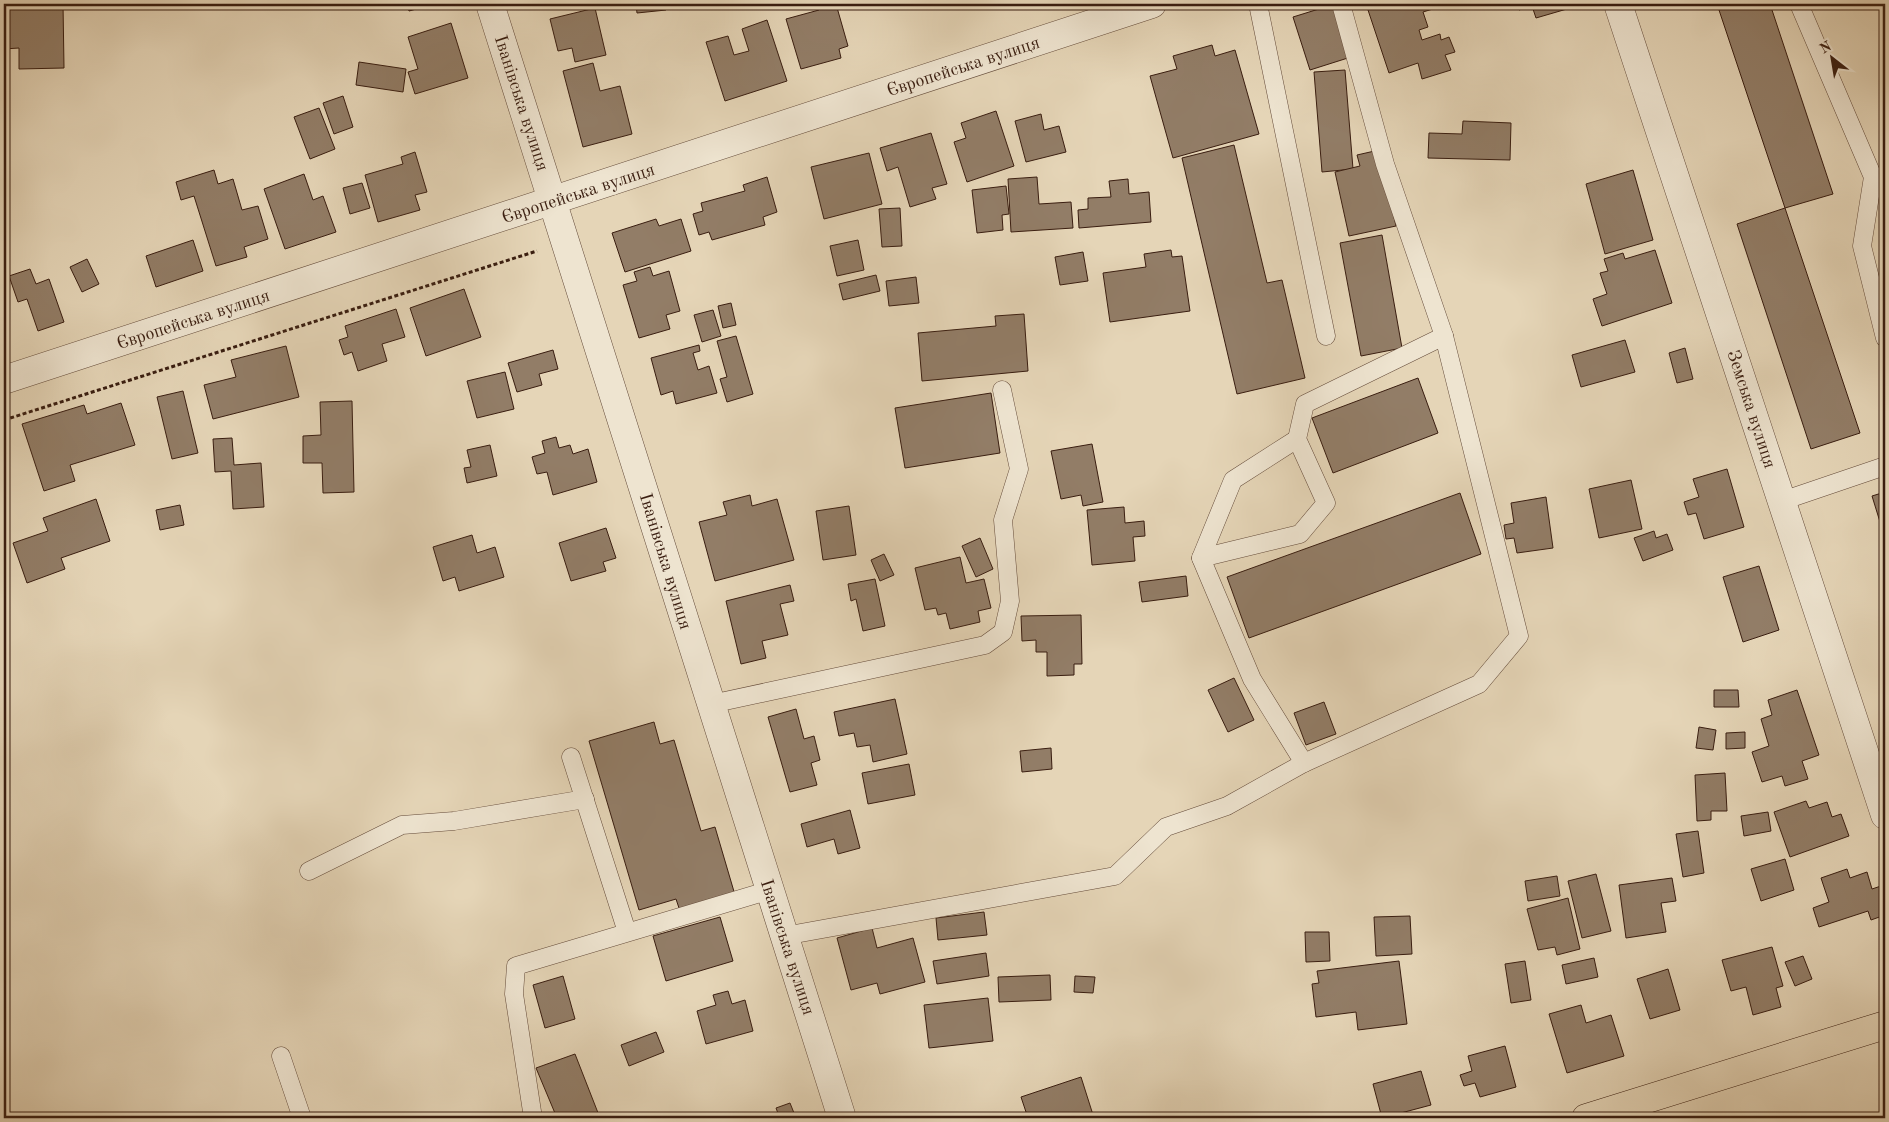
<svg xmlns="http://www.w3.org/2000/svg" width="1889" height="1122" font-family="'Old Standard TT',serif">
	<rect width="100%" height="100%" fill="#e5d5b7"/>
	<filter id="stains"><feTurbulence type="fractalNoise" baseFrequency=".004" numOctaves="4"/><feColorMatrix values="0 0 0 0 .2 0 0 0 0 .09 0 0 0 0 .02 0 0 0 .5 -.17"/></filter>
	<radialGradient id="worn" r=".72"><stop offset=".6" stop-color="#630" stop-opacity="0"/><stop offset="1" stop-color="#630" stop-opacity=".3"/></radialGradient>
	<g fill="#927d67" stroke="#391d10">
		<path d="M 4,4 L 63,4 L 64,68 L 19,69 L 19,48 L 4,49 Z"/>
		<path d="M 407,4 L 435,4 L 409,11 Z"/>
		<path d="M 636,4 L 665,4 L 666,10 L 637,13 Z"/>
		<path d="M 817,4 L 836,4 L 848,46 L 839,49 L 841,58 L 801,69 L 786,19 L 819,10 Z"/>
		<path d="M 1335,4 L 1351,57 L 1310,70 L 1293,17 Z"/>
		<path d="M 1366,4 L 1449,4 L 1423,12 L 1428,27 L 1419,30 L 1422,40 L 1440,34 L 1441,40 L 1449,37 L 1455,52 L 1445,55 L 1451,70 L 1422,79 L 1418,63 L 1389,73 Z"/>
		<path d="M 1517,4 L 1584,4 L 1536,18 L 1532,6 L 1519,10 Z"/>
		<path d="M 1717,4 L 1770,4 L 1833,194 L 1785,208 Z"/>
		<path d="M 595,8 L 606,55 L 575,62 L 572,48 L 558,51 L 550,19 Z"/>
		<path d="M 767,20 L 787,81 L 725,101 L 706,42 L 728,36 L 734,55 L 749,51 L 742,29 Z"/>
		<path d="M 451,23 L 468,78 L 415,94 L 408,72 L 418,69 L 408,37 Z"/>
		<path d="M 1212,45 L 1215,56 L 1235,50 L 1259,134 L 1173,158 L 1150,76 L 1177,69 L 1173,56 Z"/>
		<path d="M 359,62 L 406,69 L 403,92 L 356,85 Z"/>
		<path d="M 593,63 L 600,91 L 620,86 L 632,134 L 583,147 L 563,71 Z"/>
		<path d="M 1345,70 L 1353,169 L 1322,172 L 1314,72 Z"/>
		<path d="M 343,96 L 353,127 L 334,134 L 323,103 Z"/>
		<path d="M 319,108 L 335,149 L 310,159 L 294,117 Z"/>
		<path d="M 996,111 L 1014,166 L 967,182 L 954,142 L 966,138 L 961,123 Z"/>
		<path d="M 1041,114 L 1044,130 L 1059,126 L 1066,152 L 1026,162 L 1015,121 Z"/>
		<path d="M 1463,121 L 1511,123 L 1510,160 L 1428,158 L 1429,133 L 1462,134 Z"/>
		<path d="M 931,133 L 947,184 L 932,188 L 936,199 L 910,207 L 898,167 L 887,171 L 880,148 Z"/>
		<path d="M 1234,145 L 1267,283 L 1282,280 L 1305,378 L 1237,394 L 1182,158 Z"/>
		<path d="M 1379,150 L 1396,226 L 1349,236 L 1335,172 L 1360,166 L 1357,155 Z"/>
		<path d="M 415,152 L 427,192 L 415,195 L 420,210 L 378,222 L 365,175 L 403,164 L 401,157 Z"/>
		<path d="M 869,153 L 882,204 L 824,219 L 811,167 Z"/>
		<path d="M 214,170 L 218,184 L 233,179 L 242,210 L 258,206 L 268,239 L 244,247 L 247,257 L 216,266 L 194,196 L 181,200 L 176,182 Z"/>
		<path d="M 1633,170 L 1653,240 L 1605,254 L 1586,184 Z"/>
		<path d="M 304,174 L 313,200 L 323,196 L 336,232 L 285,249 L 264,189 Z"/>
		<path d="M 767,177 L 777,212 L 763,217 L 765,225 L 712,240 L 709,232 L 699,235 L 693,214 L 703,211 L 701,203 L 745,191 L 743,185 Z"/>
		<path d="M 1037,177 L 1039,204 L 1071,202 L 1073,228 L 1011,232 L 1008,179 Z"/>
		<path d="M 1128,179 L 1129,194 L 1149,192 L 1151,222 L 1079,228 L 1078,210 L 1088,209 L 1088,198 L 1111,197 L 1109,181 Z"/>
		<path d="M 362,183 L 370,208 L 350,214 L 343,188 Z"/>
		<path d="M 1006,186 L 1009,214 L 1002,215 L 1003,230 L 977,233 L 972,190 Z"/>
		<path d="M 900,208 L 902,246 L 882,247 L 879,209 Z"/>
		<path d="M 1785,208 L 1860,433 L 1811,449 L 1737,224 Z"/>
		<path d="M 656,219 L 659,226 L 681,219 L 691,251 L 625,272 L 612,233 Z"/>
		<path d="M 1382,235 L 1402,348 L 1361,356 L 1340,243 Z"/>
		<path d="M 193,240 L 203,271 L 156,287 L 146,256 Z"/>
		<path d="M 858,240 L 864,270 L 837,276 L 830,246 Z"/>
		<path d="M 1171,250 L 1172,257 L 1182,256 L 1190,311 L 1110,322 L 1103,273 L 1146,267 L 1144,254 Z"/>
		<path d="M 1655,250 L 1672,303 L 1602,326 L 1593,299 L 1607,294 L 1600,273 L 1608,271 L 1604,259 L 1623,253 L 1625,259 Z"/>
		<path d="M 1083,252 L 1088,281 L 1060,285 L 1055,257 Z"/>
		<path d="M 87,259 L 99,284 L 82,292 L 70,267 Z"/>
		<path d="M 650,267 L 653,276 L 669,271 L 680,311 L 666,315 L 670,329 L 639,338 L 623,285 L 637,281 L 634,272 Z"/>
		<path d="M 30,269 L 36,284 L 49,279 L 64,322 L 38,331 L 27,299 L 18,302 L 9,276 Z"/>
		<path d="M 876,275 L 880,291 L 843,300 L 839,284 Z"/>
		<path d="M 916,277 L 919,303 L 889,306 L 886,281 Z"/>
		<path d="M 464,289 L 481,337 L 426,356 L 410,308 Z"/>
		<path d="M 731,303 L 736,325 L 723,328 L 718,306 Z"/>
		<path d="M 396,309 L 405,337 L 382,344 L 387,361 L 358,371 L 352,352 L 344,355 L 339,340 L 348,337 L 345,326 Z"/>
		<path d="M 713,310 L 721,336 L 702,342 L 694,315 Z"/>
		<path d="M 1024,314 L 1028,371 L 922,381 L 918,333 L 996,326 L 995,316 Z"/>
		<path d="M 736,336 L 753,394 L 727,402 L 720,379 L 727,377 L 717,341 Z"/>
		<path d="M 1625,340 L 1635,372 L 1581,387 L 1572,355 Z"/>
		<path d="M 699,345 L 700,351 L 693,353 L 698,370 L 709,366 L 717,393 L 676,404 L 673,391 L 661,395 L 651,358 Z"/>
		<path d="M 286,346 L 299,397 L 213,419 L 204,385 L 236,377 L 231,360 Z"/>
		<path d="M 1685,348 L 1693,379 L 1677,383 L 1669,353 Z"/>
		<path d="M 553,350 L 558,369 L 539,374 L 542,385 L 517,392 L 508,363 Z"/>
		<path d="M 505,372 L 514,409 L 477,418 L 467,381 Z"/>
		<path d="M 1418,378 L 1438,433 L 1333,473 L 1312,418 Z"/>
		<path d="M 183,391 L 198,453 L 172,459 L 157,397 Z"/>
		<path d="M 991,393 L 1000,453 L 905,468 L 895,408 Z"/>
		<path d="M 352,401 L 354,492 L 323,493 L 322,463 L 303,463 L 303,436 L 321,435 L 320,402 Z"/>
		<path d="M 121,403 L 135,445 L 70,465 L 75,481 L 44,491 L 22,424 L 84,405 L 87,414 Z"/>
		<path d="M 556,437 L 559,448 L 570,445 L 573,454 L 588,449 L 597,482 L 553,495 L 547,472 L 537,474 L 532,457 L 545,453 L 542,441 Z"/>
		<path d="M 232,438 L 234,465 L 261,463 L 264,507 L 233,509 L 231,471 L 215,472 L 213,439 Z"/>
		<path d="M 1092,444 L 1103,502 L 1083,506 L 1081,495 L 1061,499 L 1051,451 Z"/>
		<path d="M 490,445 L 497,476 L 467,483 L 464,468 L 471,467 L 467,450 Z"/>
		<path d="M 1727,469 L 1744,527 L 1704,539 L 1696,513 L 1688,515 L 1684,502 L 1699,497 L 1693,479 Z"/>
		<path d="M 1631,480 L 1642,529 L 1599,538 L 1589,489 Z"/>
		<path d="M 1885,492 L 1885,538 L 1872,496 Z"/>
		<path d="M 1460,493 L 1481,554 L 1249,638 L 1227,577 Z"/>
		<path d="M 750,495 L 752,506 L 777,499 L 794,560 L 715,581 L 699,522 L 727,515 L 723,502 Z"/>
		<path d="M 1546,497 L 1553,548 L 1517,553 L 1514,538 L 1506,539 L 1504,525 L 1514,523 L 1511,503 Z"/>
		<path d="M 96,499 L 110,541 L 61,558 L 65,569 L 27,583 L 13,543 L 48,531 L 43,518 Z"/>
		<path d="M 180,505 L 184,525 L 160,530 L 156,510 Z"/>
		<path d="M 849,506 L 856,555 L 823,560 L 816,511 Z"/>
		<path d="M 1124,507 L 1125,523 L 1144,521 L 1145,536 L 1133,537 L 1135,561 L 1092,565 L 1087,510 Z"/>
		<path d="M 606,528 L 616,558 L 603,562 L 606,571 L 571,581 L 559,543 Z"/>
		<path d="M 1654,531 L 1656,538 L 1667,534 L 1673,550 L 1643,561 L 1634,538 Z"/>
		<path d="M 472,535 L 477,553 L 495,547 L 504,577 L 459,591 L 455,577 L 443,581 L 433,547 Z"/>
		<path d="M 980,538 L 993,569 L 976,577 L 962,546 Z"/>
		<path d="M 884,554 L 894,575 L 880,581 L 871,560 Z"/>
		<path d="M 960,557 L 966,583 L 984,579 L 991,608 L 978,611 L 980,622 L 950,629 L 946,613 L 938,615 L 936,608 L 925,610 L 915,568 Z"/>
		<path d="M 1759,566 L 1779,630 L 1743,642 L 1723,577 Z"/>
		<path d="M 1186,576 L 1188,596 L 1142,602 L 1139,582 Z"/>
		<path d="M 875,579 L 885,626 L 863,631 L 856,599 L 851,601 L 848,584 Z"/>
		<path d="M 790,585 L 794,601 L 780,604 L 788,635 L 762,641 L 766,658 L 741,664 L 726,601 Z"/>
		<path d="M 1081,615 L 1082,664 L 1074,664 L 1074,675 L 1047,676 L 1047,652 L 1036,652 L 1036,640 L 1022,641 L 1021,616 Z"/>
		<path d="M 1234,678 L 1254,720 L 1228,732 L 1208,690 Z"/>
		<path d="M 1714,690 L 1738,690 L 1739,707 L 1714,707 Z"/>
		<path d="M 1797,690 L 1819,755 L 1802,761 L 1808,779 L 1785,786 L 1782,776 L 1762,782 L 1752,752 L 1769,746 L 1761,719 L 1772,715 L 1768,700 Z"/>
		<path d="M 895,699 L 907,754 L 873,762 L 870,745 L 857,747 L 854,733 L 839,736 L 834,712 Z"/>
		<path d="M 1324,702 L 1336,734 L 1306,745 L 1294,713 Z"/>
		<path d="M 796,709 L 804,739 L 814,736 L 820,760 L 811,763 L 817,785 L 790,792 L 768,717 Z"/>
		<path d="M 654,722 L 660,744 L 674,740 L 701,831 L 715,827 L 735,895 L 680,911 L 676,899 L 639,910 L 589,741 Z"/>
		<path d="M 1699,727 L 1716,730 L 1713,750 L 1696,748 Z"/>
		<path d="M 1745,732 L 1745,748 L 1726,749 L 1726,733 Z"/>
		<path d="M 1051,748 L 1052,769 L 1022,772 L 1020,751 Z"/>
		<path d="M 909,764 L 915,795 L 868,804 L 862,773 Z"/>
		<path d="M 1725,773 L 1727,811 L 1711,811 L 1711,820 L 1697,821 L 1695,775 Z"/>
		<path d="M 1806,801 L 1809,808 L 1827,802 L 1832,817 L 1841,814 L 1849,836 L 1790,857 L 1774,812 Z"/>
		<path d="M 850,810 L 860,848 L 838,854 L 834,839 L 807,847 L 801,824 Z"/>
		<path d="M 1768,812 L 1771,831 L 1744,836 L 1741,816 Z"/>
		<path d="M 1698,831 L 1704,873 L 1683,877 L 1676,834 Z"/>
		<path d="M 1785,859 L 1794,890 L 1761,901 L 1751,869 Z"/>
		<path d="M 1847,869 L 1850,878 L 1867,872 L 1872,889 L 1881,886 L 1885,898 L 1885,915 L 1871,920 L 1868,911 L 1819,927 L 1813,908 L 1829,902 L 1821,878 Z"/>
		<path d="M 1596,874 L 1611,931 L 1582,938 L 1568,881 Z"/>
		<path d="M 1557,876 L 1560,896 L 1528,901 L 1525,881 Z"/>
		<path d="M 1672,878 L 1676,901 L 1661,903 L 1666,932 L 1626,938 L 1619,885 Z"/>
		<path d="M 1568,898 L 1580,949 L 1557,955 L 1555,947 L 1538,950 L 1527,909 Z"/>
		<path d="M 984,912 L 987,935 L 938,940 L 936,918 Z"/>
		<path d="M 1410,916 L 1412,954 L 1376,956 L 1374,917 Z"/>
		<path d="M 720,917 L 733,961 L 666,981 L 653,936 Z"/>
		<path d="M 872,928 L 877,948 L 913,938 L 925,982 L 880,994 L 877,983 L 851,990 L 837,938 Z"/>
		<path d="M 1305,932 L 1329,932 L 1330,961 L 1306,962 Z"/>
		<path d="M 1772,947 L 1783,986 L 1776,988 L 1781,1007 L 1753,1015 L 1746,987 L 1731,991 L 1722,960 Z"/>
		<path d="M 986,953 L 989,976 L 937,984 L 933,961 Z"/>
		<path d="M 1803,956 L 1812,979 L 1795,986 L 1785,962 Z"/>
		<path d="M 1594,958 L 1598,977 L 1566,984 L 1562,965 Z"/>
		<path d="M 1399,961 L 1407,1024 L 1358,1030 L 1356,1012 L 1316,1017 L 1312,984 L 1319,983 L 1317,971 Z"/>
		<path d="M 1525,961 L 1531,1000 L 1511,1003 L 1505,964 Z"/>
		<path d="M 1668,969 L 1680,1010 L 1650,1019 L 1637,979 Z"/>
		<path d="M 1050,975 L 1051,1000 L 999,1002 L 998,977 Z"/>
		<path d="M 563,976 L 575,1019 L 545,1028 L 533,985 Z"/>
		<path d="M 1075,976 L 1095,977 L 1093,993 L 1074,992 Z"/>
		<path d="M 728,991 L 732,1004 L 745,1000 L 753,1031 L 706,1044 L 697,1011 L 716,1005 L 713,995 Z"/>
		<path d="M 988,998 L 993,1041 L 929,1048 L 924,1005 Z"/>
		<path d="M 1581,1005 L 1586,1023 L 1611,1015 L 1624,1056 L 1567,1073 L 1549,1014 Z"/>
		<path d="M 656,1032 L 664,1052 L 629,1066 L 621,1045 Z"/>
		<path d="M 1505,1046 L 1516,1087 L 1480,1097 L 1475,1083 L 1464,1086 L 1460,1075 L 1472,1071 L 1468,1056 Z"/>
		<path d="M 575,1054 L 600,1118 L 557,1118 L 536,1068 Z"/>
		<path d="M 1421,1071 L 1431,1105 L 1382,1118 L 1373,1084 Z"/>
		<path d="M 1081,1077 L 1094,1118 L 1028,1118 L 1021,1097 Z"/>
		<path d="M 790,1103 L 796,1118 L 773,1118 L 779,1116 L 776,1108 Z"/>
	</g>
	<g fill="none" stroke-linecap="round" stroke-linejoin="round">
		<g stroke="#644b3a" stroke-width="19">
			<g id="lane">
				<path d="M 1258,4 L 1326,336"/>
				<path d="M 1799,4 L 1873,177 L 1862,246 L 1885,338"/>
				<path d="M 1297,439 L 1233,480 L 1201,558 L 1252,679 L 1304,763"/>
				<path d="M 1782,501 L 1885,466"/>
				<path d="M 1201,558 L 1300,534 L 1326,503 L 1297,439 L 1305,404 L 1444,336"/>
				<path d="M 711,704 L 985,645 L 1003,632 L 1010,601 L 1003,520 L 1019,469 L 1002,390"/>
				<path d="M 571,757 L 627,932"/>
				<path d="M 309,871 L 402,825 L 454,821 L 585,799"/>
				<path d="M 784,936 L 1115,876 L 1166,827 L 1227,806 L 1304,763 L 1479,684 L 1519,636 L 1444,336 L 1385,164 L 1341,4"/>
				<path d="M 281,1056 L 302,1118"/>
				<path d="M 533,1118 L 514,994 L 516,966 L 770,890"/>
			</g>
		</g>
		<g stroke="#644b3a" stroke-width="29">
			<g id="street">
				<path d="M 490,4 L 842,1118"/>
				<path d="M 1618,4 L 1885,815"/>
				<path d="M 4,380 L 1152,4"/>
			</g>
		</g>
		<g stroke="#391d10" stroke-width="29">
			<path id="primary" d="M 1586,1118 L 1885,1025"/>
		</g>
		<path stroke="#391d10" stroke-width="3" stroke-dasharray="4 2.5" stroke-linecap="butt" d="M 4,420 L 537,251"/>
		<use href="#lane" stroke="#eee4d0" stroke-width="18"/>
		<use href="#street" stroke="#eee4d0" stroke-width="28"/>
		<use href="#primary" stroke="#e5d5b7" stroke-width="28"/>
	</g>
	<g text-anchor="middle" stroke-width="5" stroke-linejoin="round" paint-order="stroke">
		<g font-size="18" fill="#391d10" stroke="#eee4d0">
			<text transform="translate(963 66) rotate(-18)" y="6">Європейська вулиця</text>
			<text transform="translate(522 103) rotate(72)" y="6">Іванівська вулиця</text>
			<text transform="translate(578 193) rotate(-18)" y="6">Європейська вулиця</text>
			<text transform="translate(193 319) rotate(-18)" y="6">Європейська вулиця</text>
			<text transform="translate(1752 409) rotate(72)" y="6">Земська вулиця</text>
			<text transform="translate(666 561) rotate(73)" y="6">Іванівська вулиця</text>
			<text transform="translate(788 947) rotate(72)" y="6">Іванівська вулиця</text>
		</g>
	</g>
	<rect width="1889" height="1122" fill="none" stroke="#e5d5b7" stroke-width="20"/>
	<rect x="5" y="5" width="1879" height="1112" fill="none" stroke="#391d10" stroke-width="2.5"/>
	<rect x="10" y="10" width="1869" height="1102" fill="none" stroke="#391d10"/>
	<g transform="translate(1832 58) rotate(329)" stroke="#eee4d0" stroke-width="4" paint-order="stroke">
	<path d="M0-4L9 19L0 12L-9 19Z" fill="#391d10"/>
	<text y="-8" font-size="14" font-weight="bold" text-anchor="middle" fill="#391d10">N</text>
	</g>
	<rect width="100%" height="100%" filter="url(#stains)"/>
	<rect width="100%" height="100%" fill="url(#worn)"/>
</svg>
